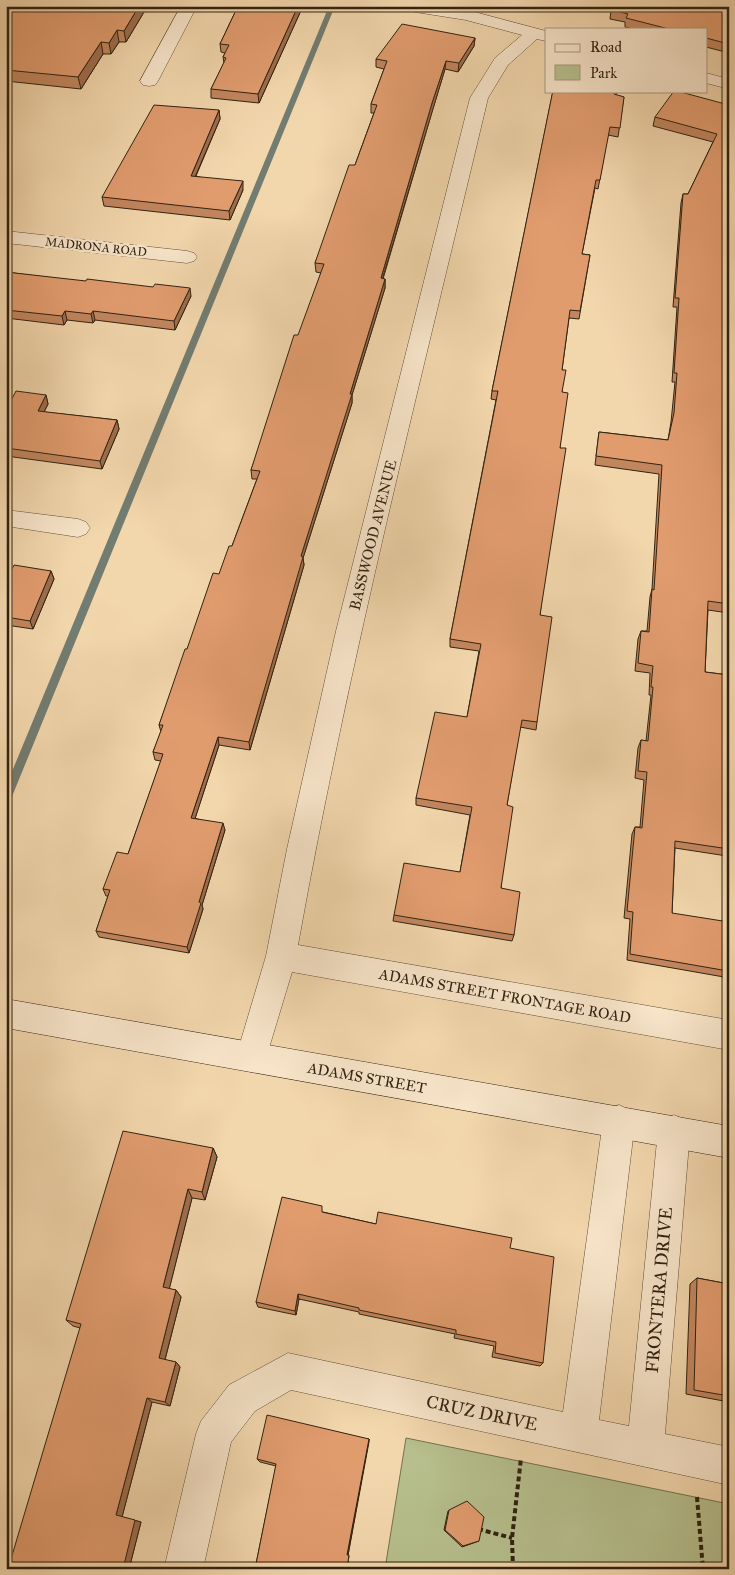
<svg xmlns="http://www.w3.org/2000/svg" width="735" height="1575" font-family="'IM FELL Great Primer',serif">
	<rect width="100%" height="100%" fill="#f2d6ac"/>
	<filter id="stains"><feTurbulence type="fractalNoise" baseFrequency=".004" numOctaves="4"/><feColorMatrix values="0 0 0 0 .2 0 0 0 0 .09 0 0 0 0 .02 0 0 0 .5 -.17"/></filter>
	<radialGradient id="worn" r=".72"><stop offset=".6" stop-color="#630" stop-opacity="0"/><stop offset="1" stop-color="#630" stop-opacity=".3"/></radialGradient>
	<path fill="#b6bf8d" stroke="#74714f" d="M 406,1438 L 729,1504 L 729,1569 L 385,1569 Z"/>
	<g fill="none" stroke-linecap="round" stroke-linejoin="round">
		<path fill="#727c71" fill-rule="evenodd" d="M 329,6 L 335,6 L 11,799 L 10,802 L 6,803 L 6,786 Z"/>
		<g stroke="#615038" stroke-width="1">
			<g id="minor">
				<path d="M 181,6 L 197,6 L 158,81 L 155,85 L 149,86 L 143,85 L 140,81 Z"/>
				<path d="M 401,6 L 442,6 L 467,10 L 546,31 L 546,41 L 537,39 L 508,65 L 488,98 C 421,380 349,660 298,945 L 729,1020 L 729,1050 L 292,972 L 263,1068 L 252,1072 L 241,1068 L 236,1057 L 266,956 L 287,849 L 336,631 L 470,98 L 495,58 L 522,35 L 466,20 L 409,11 L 403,9 Z"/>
				<path d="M 706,73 L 729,79 L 729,89 L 706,83 Z"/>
				<path d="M 6,231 L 187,251 L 194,253 L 197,257 L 194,261 L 187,263 L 6,243 Z"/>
				<path d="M 6,510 L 78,519 L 86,522 L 90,528 L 86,534 L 78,537 L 6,526 Z"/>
				<path d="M 619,1105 L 630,1110 L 635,1121 L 599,1420 L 629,1426 L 658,1131 L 662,1120 L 674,1115 L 686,1120 L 690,1131 L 665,1434 L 729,1447 L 729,1485 L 291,1390 L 255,1411 L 231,1442 L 203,1569 L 164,1569 L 196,1434 L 201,1421 L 229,1385 L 288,1353 L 563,1412 L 603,1121 L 608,1110 Z"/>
			</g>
		</g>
		<g stroke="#312311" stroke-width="1">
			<path id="secondary" d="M 6,999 L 729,1126 L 729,1158 L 6,1028 Z"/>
		</g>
		<g stroke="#312311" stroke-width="4" stroke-dasharray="5 3" stroke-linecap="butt">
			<path d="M 697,1497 L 703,1569"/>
			<path d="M 478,1529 L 512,1538"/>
			<path d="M 513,1569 L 512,1538 L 521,1458"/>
		</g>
		<use href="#minor" fill="#f7e4c9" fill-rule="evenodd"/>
		<use href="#secondary" fill="#f7e4c9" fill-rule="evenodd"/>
	</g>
	<g fill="#c2865f" stroke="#312311">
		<path d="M 6,6 L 144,6 L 144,12 L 126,42 L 119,42 L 111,54 L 103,54 L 81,89 L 6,81 Z"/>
		<path d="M 238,6 L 303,6 L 259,103 L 211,98 L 211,89 L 224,63 L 223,57 L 225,53 L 221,52 L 220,44 Z"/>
		<path d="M 585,6 L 729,6 L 729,53 L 706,47 L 706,29 L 633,29 L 625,27 L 625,22 L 610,19 L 611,10 Z"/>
		<path d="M 475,38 L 474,46 L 458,72 L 445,69 L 432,112 L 383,279 L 385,279 L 385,288 L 352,395 L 352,403 L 303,558 L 304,565 L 250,750 L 219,745 L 195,818 L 225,830 L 202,905 L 203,909 L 189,953 L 99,937 L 96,931 L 108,896 L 106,896 L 103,889 L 128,854 L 161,761 L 155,760 L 153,752 L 161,732 L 159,725 L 187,649 L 232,546 L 257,479 L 252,479 L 251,470 L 321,273 L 316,272 L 315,263 L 355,165 L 374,113 L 371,113 L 371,104 L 384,69 L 376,67 L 376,59 Z"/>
		<path d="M 553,91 L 617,91 L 616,95 L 624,97 L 618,137 L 608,135 L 598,189 L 595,188 L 582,254 L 590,255 L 579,319 L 569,318 L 562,370 L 562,392 L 560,448 L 540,615 L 537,722 L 536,730 L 520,727 L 507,805 L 501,888 L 514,935 L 512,941 L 393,921 L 394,915 L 460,872 L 470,815 L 416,805 L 416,798 L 467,717 L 479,651 L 450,647 L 450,639 L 496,400 L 491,399 L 492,391 Z"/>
		<path d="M 729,105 L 729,613 L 708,610 L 705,672 L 729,675 L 729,853 L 727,856 L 675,848 L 672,913 L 728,971 L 724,977 L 627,960 L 630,919 L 624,918 L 632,834 L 635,827 L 640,827 L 644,780 L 635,778 L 638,748 L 641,740 L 646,741 L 651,695 L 649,695 L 650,673 L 635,671 L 638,639 L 641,631 L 647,631 L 650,597 L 652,589 L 659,474 L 595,465 L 599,432 L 668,440 L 671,422 L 675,382 L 672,382 L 677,307 L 673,307 L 681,203 L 683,194 L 688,194 L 713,142 L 653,126 L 655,117 Z"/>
		<path d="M 219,110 L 220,119 L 196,176 L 243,190 L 230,220 L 104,206 L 102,197 Z"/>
		<path d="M 6,272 L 191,296 L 175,330 L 95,320 L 93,323 L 67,320 L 64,325 L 6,318 Z"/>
		<path d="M 46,395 L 48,404 L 44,412 L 117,420 L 119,429 L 102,469 L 6,456 L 6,406 Z"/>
		<path d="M 6,571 L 51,571 L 54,579 L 33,629 L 6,625 Z"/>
		<path d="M 213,1148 L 217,1157 L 205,1200 L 192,1198 L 169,1289 L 176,1290 L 181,1297 L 165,1360 L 176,1362 L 180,1367 L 170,1406 L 152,1402 L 122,1517 L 141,1522 L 129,1569 L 80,1328 L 73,1326 L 66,1320 Z"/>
		<path d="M 323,1212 L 376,1224 L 510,1248 L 543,1363 L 540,1366 L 492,1357 L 494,1346 L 454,1338 L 455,1334 L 359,1314 L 359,1312 L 299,1299 L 296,1315 L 258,1307 L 256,1302 Z"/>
		<path d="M 697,1278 L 729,1284 L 729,1402 L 686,1394 L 690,1284 Z"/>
		<path d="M 369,1439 L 348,1555 L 349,1556 L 347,1569 L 255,1569 L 276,1466 L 260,1462 L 257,1459 Z"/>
		<path d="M 449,1510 L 479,1541 L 462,1547 L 444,1530 L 448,1511 Z"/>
	</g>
	<g fill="#9e6d4d" stroke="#312311">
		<path d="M 139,6 L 144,6 L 144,12 L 126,42 L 124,31 Z"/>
		<path d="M 298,6 L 303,6 L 259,103 L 258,94 Z"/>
		<path d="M 117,30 L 119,42 L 111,54 L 109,43 Z"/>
		<path d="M 475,38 L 474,46 L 458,72 L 459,63 Z"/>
		<path d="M 101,42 L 103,54 L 81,89 L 78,77 Z"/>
		<path d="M 446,61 L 445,69 L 432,112 L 380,287 L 381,278 L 432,103 Z"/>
		<path d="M 219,110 L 220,119 L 192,184 L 191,176 Z"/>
		<path d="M 243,181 L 243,190 L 230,220 L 229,211 Z"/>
		<path d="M 385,279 L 385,288 L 352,395 L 352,403 L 303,558 L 304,565 L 250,750 L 249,742 L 301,556 Z"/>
		<path d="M 190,288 L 191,296 L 175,330 L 174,321 Z"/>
		<path d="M 65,311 L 67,320 L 64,325 L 62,316 Z"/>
		<path d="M 93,311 L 95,320 L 93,323 L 91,314 Z"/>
		<path d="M 46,395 L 48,404 L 40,420 L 38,411 Z"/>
		<path d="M 117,420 L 119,429 L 102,469 L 100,461 Z"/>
		<path d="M 51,571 L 54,579 L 33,629 L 30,621 Z"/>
		<path d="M 218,737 L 219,745 L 193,825 L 191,818 Z"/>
		<path d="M 223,823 L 225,830 L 202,905 L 203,909 L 189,953 L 187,947 L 199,902 Z"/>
		<path d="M 213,1148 L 217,1157 L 205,1200 L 202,1192 Z"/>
		<path d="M 188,1189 L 192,1198 L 168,1294 L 163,1287 Z"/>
		<path d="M 176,1290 L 181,1297 L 164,1363 L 159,1358 Z"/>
		<path d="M 298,1294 L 299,1299 L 296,1315 L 295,1311 Z"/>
		<path d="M 176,1362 L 180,1367 L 170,1406 L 165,1402 Z"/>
		<path d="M 147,1398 L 152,1402 L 122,1517 L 141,1522 L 129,1569 L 123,1569 L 116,1515 Z"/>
		<path d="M 369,1439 L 369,1442 L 348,1555 L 347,1555 Z"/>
	</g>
	<g fill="#e19c6e" stroke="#312311">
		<path d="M 6,6 L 139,6 L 124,31 L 117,30 L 109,43 L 101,42 L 78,77 L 6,70 Z"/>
		<path d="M 238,6 L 298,6 L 258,94 L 211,89 L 226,58 L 223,57 L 229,45 L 220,44 Z"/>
		<path d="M 612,6 L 729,6 L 729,44 L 706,38 L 706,29 L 669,29 L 626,18 L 628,14 L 612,10 Z"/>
		<path d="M 402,24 L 475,38 L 459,63 L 446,61 L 432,103 L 381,278 L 385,279 L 350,394 L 352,394 L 301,556 L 303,557 L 249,742 L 218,737 L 191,818 L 223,823 L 199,902 L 201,903 L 187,947 L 96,931 L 110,890 L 103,889 L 117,852 L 128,854 L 163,754 L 153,752 L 163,725 L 159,725 L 185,649 L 187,649 L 213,573 L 219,574 L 229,546 L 232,546 L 260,471 L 251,470 L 294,335 L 298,335 L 324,264 L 315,263 L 349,165 L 355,165 L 377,105 L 371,104 L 387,61 L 376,59 Z"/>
		<path d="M 553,91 L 615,91 L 614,94 L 624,97 L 620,128 L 610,127 L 600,180 L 596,180 L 582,254 L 590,255 L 580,311 L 570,310 L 562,370 L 566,370 L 562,392 L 568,393 L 560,448 L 566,448 L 540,615 L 552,617 L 537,722 L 522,720 L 507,805 L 513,807 L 501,888 L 520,892 L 514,935 L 394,915 L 404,863 L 460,872 L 472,807 L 416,798 L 435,712 L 467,717 L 481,644 L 450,639 L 498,391 L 492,391 L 552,95 Z"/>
		<path d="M 674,91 L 677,91 L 729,105 L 729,604 L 708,601 L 705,672 L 729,675 L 729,849 L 675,841 L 672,913 L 729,922 L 728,971 L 630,954 L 633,912 L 627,911 L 635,827 L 642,828 L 647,772 L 638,771 L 641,740 L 648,741 L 653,687 L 651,687 L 653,666 L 638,663 L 641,631 L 649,632 L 652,589 L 654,590 L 662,465 L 596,456 L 599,432 L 668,440 L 674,413 L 677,373 L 674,373 L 679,298 L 675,298 L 683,194 L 688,194 L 717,134 L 655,117 Z"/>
		<path d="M 154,105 L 219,110 L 191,176 L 243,181 L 229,211 L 102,197 Z"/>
		<path d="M 6,272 L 86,281 L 87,279 L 153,287 L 155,284 L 190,288 L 174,321 L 93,311 L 91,314 L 65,311 L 62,316 L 6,310 Z"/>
		<path d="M 16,391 L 46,395 L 38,411 L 117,420 L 100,461 L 6,448 L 6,406 L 8,406 Z"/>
		<path d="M 14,565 L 51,571 L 30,621 L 6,617 L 6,571 L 11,571 Z"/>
		<path d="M 123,1131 L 213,1148 L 202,1192 L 188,1189 L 163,1287 L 176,1290 L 159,1358 L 176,1362 L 165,1402 L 147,1398 L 116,1515 L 135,1520 L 123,1569 L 8,1569 L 81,1324 L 66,1320 Z"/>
		<path d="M 282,1197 L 322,1206 L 322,1212 L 376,1224 L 378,1212 L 512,1238 L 510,1248 L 554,1257 L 543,1363 L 495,1353 L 496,1342 L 456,1334 L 456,1330 L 359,1310 L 359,1308 L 298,1294 L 295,1311 L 256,1302 Z"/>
		<path d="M 697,1278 L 729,1284 L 729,1396 L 694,1390 Z"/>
		<path d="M 267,1415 L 369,1439 L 347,1555 L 349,1555 L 347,1569 L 255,1569 L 276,1464 L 257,1459 Z"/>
		<path d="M 467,1501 L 484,1517 L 479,1541 L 463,1546 L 445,1530 L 449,1510 Z"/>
	</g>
	<g text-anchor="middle" stroke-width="5" stroke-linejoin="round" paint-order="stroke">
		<g font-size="12" fill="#312311" stroke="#f7e4c9">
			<text transform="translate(96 247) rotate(6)" y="4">MADRONA ROAD</text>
		</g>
		<g font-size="15" fill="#312311" stroke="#f7e4c9">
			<text transform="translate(373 535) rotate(-76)" y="5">BASSWOOD AVENUE</text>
			<text transform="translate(505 996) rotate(10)" y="5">ADAMS STREET FRONTAGE ROAD</text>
			<text transform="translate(367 1078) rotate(10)" y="5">ADAMS STREET</text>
		</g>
		<g font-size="18" fill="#312311" stroke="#f7e4c9">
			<text transform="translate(659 1290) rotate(-85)" y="6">FRONTERA DRIVE</text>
			<text transform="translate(482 1413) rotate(12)" y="6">CRUZ DRIVE</text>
		</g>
	</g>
	<rect width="735" height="1575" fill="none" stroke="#f2d6ac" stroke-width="25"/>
	<rect x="8" y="8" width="720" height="1560" fill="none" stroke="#312311" stroke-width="2.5"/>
	<rect x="12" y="12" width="710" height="1550" fill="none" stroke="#312311"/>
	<rect x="545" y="28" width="162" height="65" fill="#f7e4c9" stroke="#a8977f"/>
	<rect x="555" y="44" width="25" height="8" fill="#f7e4c9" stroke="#a8977f"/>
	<text x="590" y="52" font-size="15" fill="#312311">Road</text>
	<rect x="555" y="65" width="25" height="15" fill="#b6bf8d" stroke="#a8977f"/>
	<text x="590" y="78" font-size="15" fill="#312311">Park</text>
	<rect width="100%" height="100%" filter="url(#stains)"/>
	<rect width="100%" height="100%" fill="url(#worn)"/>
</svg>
